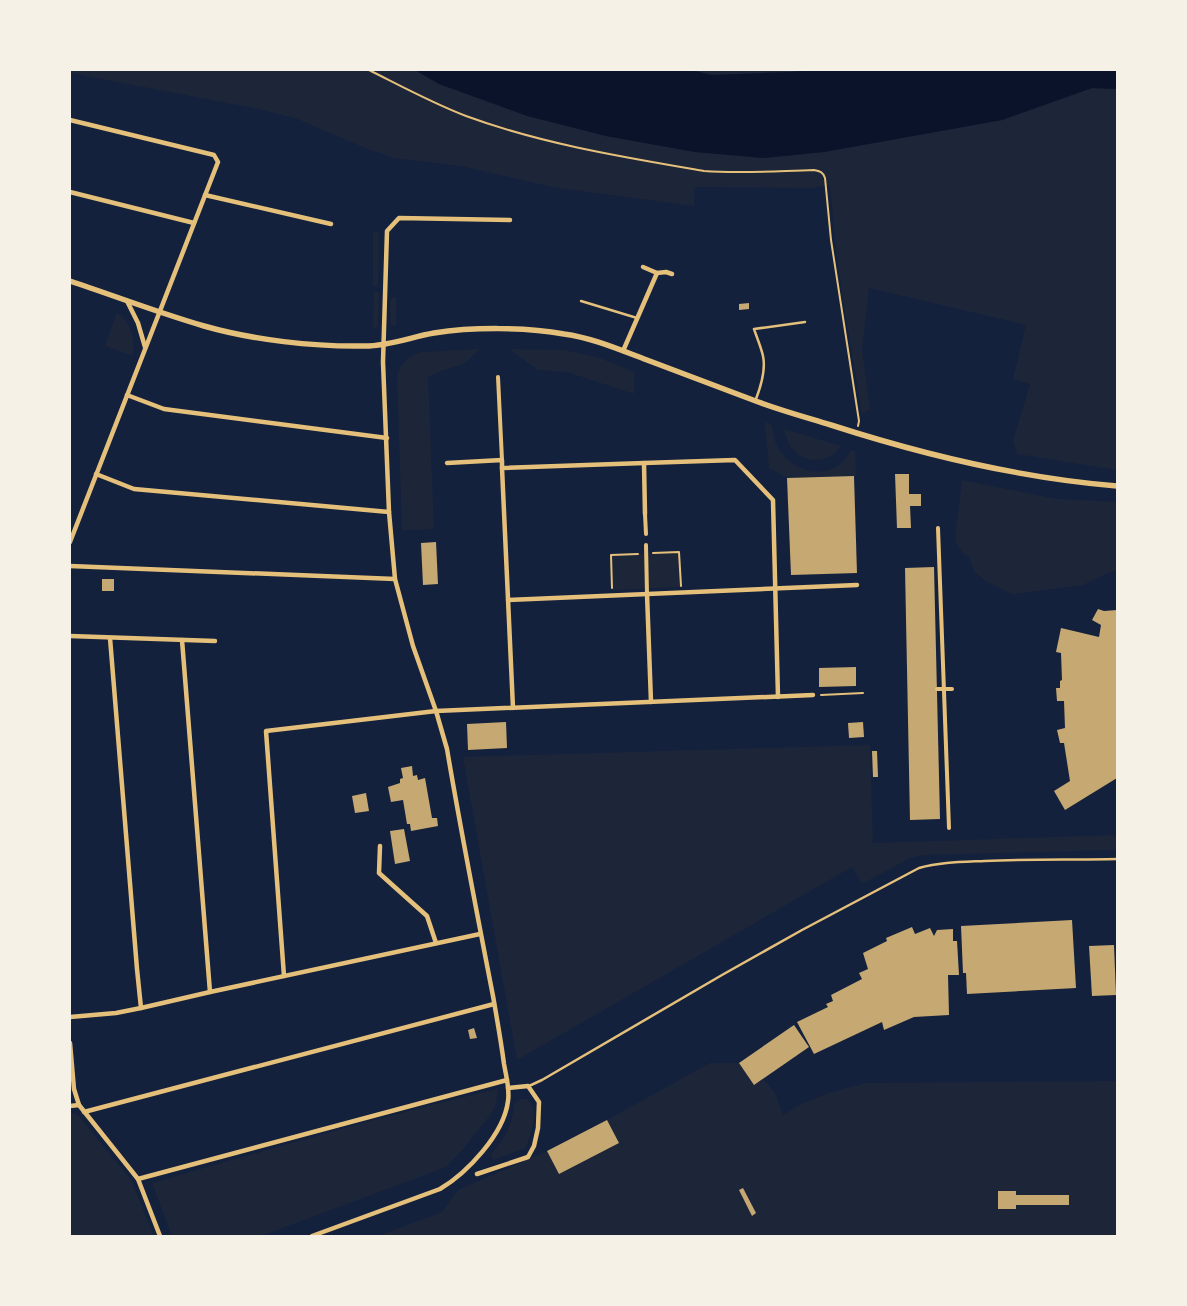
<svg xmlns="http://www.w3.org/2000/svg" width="1187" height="1306" font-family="Quicksand,sans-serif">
	<rect width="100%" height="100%" fill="#14213d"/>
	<g fill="#1d2539">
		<path d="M 70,70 L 415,70 L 439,84 L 606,136 L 695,152 L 764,158 L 824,152 L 1002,120 L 1092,88 L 1117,89 L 1117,470 L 1017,454 L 1013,441 L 1030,384 L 1013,379 L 1026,325 L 869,288 L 862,350 L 870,409 L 862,414 L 842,293 L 835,240 L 830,185 L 811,188 L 694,187 L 694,206 L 552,187 L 461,166 L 394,158 L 365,148 L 295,118 L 254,108 L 70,73 Z"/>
		<path d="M 691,70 L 815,70 L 791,72 L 712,75 Z"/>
		<path d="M 373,232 L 379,233 L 378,284 L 376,286 L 373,285 Z"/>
		<path d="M 374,292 L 377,292 L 379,293 L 378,326 L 373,329 Z"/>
		<path d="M 393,297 L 396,297 L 396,325 L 391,326 L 390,300 Z"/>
		<path d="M 117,312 C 131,323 136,339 132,356 L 105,346 Z"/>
		<path d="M 480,349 L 464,364 L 438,372 L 428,377 L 434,529 L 402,530 L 397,376 C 401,363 409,355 423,352 Z"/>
		<path d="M 509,349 L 564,350 L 600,358 L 634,372 L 634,394 L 567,372 L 538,370 Z"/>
		<path d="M 765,422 L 772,425 C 773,433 774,440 778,448 C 794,476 836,482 851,450 L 855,451 L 856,476 L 787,478 L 769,468 Z"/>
		<path d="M 784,429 L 841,446 C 828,466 800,464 789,444 C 787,439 785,434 784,429 Z"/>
		<path d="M 962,480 L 1057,499 L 1117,502 L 1117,571 L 1112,571 L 1083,585 L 1012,594 L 984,580 L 974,571 L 969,557 L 961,551 L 956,542 L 956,530 Z"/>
		<path d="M 679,552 L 681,587 L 612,590 L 611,555 Z"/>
		<path d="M 868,745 L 870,746 L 873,843 L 1117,835 L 1117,850 L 924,855 L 910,858 L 862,884 L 852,867 L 517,1060 L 463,757 Z"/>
		<path d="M 710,1063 L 739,1063 L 754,1085 L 763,1079 L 775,1093 L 783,1115 C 808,1098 838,1090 867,1083 L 1117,1081 L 1117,1236 L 378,1236 L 442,1212 L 458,1190 L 547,1151 L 607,1120 Z"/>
		<path d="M 498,1089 L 496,1103 L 491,1114 L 464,1148 L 446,1167 L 261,1236 L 172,1236 L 152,1183 C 267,1150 381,1116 498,1089 Z"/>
		<path d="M 521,1099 L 527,1099 C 527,1099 532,1104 532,1105 C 538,1116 529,1137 526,1148 L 493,1160 L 491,1154 C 503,1143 514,1121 514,1104 Z"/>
		<path d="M 76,1113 L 131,1180 L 154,1236 L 70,1236 L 70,1114 Z"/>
	</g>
	<path fill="#0b132b" d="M 415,70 L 690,70 L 712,75 L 791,72 L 815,70 L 1117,70 L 1117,89 L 1092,88 L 1002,120 L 824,152 L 764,158 L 695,152 L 606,136 L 527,116 L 439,84 Z"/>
	<g fill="#c6a872">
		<path d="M 749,303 L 749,309 L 739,310 L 739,304 Z"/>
		<path d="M 895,474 L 909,474 L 909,494 L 921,494 L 921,506 L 910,506 L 911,528 L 897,528 Z"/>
		<path d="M 854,476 L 857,573 L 791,575 L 787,478 Z"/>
		<path d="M 436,542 L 438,584 L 423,585 L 421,543 Z"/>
		<path d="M 934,567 L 940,819 L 910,820 L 905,568 Z"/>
		<rect x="102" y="579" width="12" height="12"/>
		<path d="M 1098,609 L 1104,611 L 1117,610 L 1117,778 L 1065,810 L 1054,791 L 1070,781 L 1064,743 L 1060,743 L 1057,730 L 1065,728 L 1064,701 L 1057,701 L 1056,688 L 1060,688 L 1060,681 L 1062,680 L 1061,653 L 1056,652 L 1061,628 L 1099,637 L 1101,625 L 1092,620 Z"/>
		<path d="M 856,667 L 856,686 L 819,687 L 819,668 Z"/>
		<path d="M 506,722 L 507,748 L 468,750 L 467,724 Z"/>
		<path d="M 863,722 L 864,737 L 849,738 L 848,723 Z"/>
		<path d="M 872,751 L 877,751 L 878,777 L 873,777 Z"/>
		<path d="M 412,766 L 413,776 L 417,775 L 418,780 L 425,778 L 432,818 L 437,818 L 438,826 L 411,831 L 410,824 L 407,824 L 403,800 L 391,802 L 388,787 L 400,783 L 400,779 L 403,778 L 401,768 Z"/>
		<path d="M 366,793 L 369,811 L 355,813 L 352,796 Z"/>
		<path d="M 404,829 L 410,861 L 395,864 L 390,831 Z"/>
		<path d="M 1072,920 L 1076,988 L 967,994 L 966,973 L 963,973 L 961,926 Z"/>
		<path d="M 912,927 L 915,934 L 930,928 L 934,936 L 937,930 L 953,929 L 953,941 L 957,941 L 959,975 L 948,975 L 949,1015 L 914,1017 L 884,1030 L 882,1022 L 814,1054 L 797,1022 L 828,1007 L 826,1004 L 833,1001 L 831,995 L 862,979 L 859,973 L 868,969 L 863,953 L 887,941 L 886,938 Z"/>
		<path d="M 1114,945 L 1116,995 L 1092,996 L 1089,946 Z"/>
		<path d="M 794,1025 L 809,1047 L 754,1085 L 739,1063 Z"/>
		<path d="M 474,1028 L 477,1038 L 470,1039 L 468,1030 Z"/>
		<path d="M 607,1120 L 619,1143 L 559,1174 L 547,1151 Z"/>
		<path d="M 743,1188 L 756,1213 L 752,1216 L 739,1190 Z"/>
		<path d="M 998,1191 L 1016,1191 L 1016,1195 L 1069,1195 L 1069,1205 L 1016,1205 L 1016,1209 L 998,1209 Z"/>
	</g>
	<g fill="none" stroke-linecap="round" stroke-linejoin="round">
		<g stroke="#e5c07b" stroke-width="2">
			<path d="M 369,70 C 401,86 432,103 466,116 C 542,144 623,157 704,171 C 741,174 777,171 814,170 C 820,171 823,172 825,178 L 831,240 L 859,421 L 858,426"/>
			<path d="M 653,553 L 679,552 L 681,586"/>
			<path d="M 612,588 L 611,555 L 638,554"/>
			<path d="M 821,695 L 863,693"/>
		</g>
		<g stroke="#e5c07b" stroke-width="2.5">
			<path d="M 581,301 L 637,318"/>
			<path d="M 756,399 C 761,386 766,370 763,356 C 761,347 757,338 754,329 L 805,322"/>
			<path d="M 529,1086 L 542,1080 L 722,975 L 802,930 L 919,868 C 940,862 962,862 985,861 C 1029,859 1073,860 1117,859"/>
		</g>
		<g stroke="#e5c07b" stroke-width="4">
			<path d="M 498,377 L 502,460"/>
			<path d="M 645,514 L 646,534"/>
			<path d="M 938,528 L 949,828"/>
			<path d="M 646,545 L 647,594"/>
			<path d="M 937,689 L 952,689"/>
		</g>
		<g stroke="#e5c07b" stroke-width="4.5">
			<path d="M 70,120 L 214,155 L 218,162 L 70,542"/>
			<path d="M 70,192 L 194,223"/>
			<path d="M 205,195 L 331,224"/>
			<path d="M 657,273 L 666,272 L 672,274"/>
			<path d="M 127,301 L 138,323 L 145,347"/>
			<path d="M 623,351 L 657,273 L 643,267"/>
			<path d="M 127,395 L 164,409 L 387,438"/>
			<path d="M 447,463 L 502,460 L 502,468"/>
			<path d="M 644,463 L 645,514"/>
			<path d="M 96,474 L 134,489 L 389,512"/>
			<path d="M 70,566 L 395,579"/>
			<path d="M 647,594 L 651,702"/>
			<path d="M 508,600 L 857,585"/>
			<path d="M 70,636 L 215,641"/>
			<path d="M 110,638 L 137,969 L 141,1008"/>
			<path d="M 182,640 L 210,992"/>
			<path d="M 513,708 L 502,468 L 644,463 L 735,460 L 773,500 L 778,697"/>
			<path d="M 380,846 L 379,873 L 427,916 L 436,943"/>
			<path d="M 284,976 L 266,731 L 436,711 L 813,695"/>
			<path d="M 70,1017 L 116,1013 L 141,1008 L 210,992 L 480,934"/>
			<path d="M 70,1043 L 74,1089 L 79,1105 L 138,1179 L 160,1236"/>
			<path d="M 70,1106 L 79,1105"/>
			<path d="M 84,1112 L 494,1004"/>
			<path d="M 477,1174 L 528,1157 L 534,1146 L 538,1128 L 539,1102 L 528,1086 L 508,1088"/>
			<path d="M 138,1179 L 507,1080"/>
			<path d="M 312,1236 L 440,1189 C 467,1173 504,1134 508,1101 C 510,1089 506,1076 504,1064 C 501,1041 497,1019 493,996 C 477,914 461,832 447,749 L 436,711 L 413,646 L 395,579 L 389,512 L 383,362 L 387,231 L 399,218 L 510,220"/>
		</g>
		<path stroke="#e5c07b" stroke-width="5.5" d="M 70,281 C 115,296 159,313 204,326 C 253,340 314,347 365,346 C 389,346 411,337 434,333 C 472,327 526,327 564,334 C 593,338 620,350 647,360 C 682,373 718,387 753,400 C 779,410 805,417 831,425 C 924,455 1019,478 1117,486"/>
	</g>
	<rect width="1187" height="1306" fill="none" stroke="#f6f1e7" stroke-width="142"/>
</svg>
